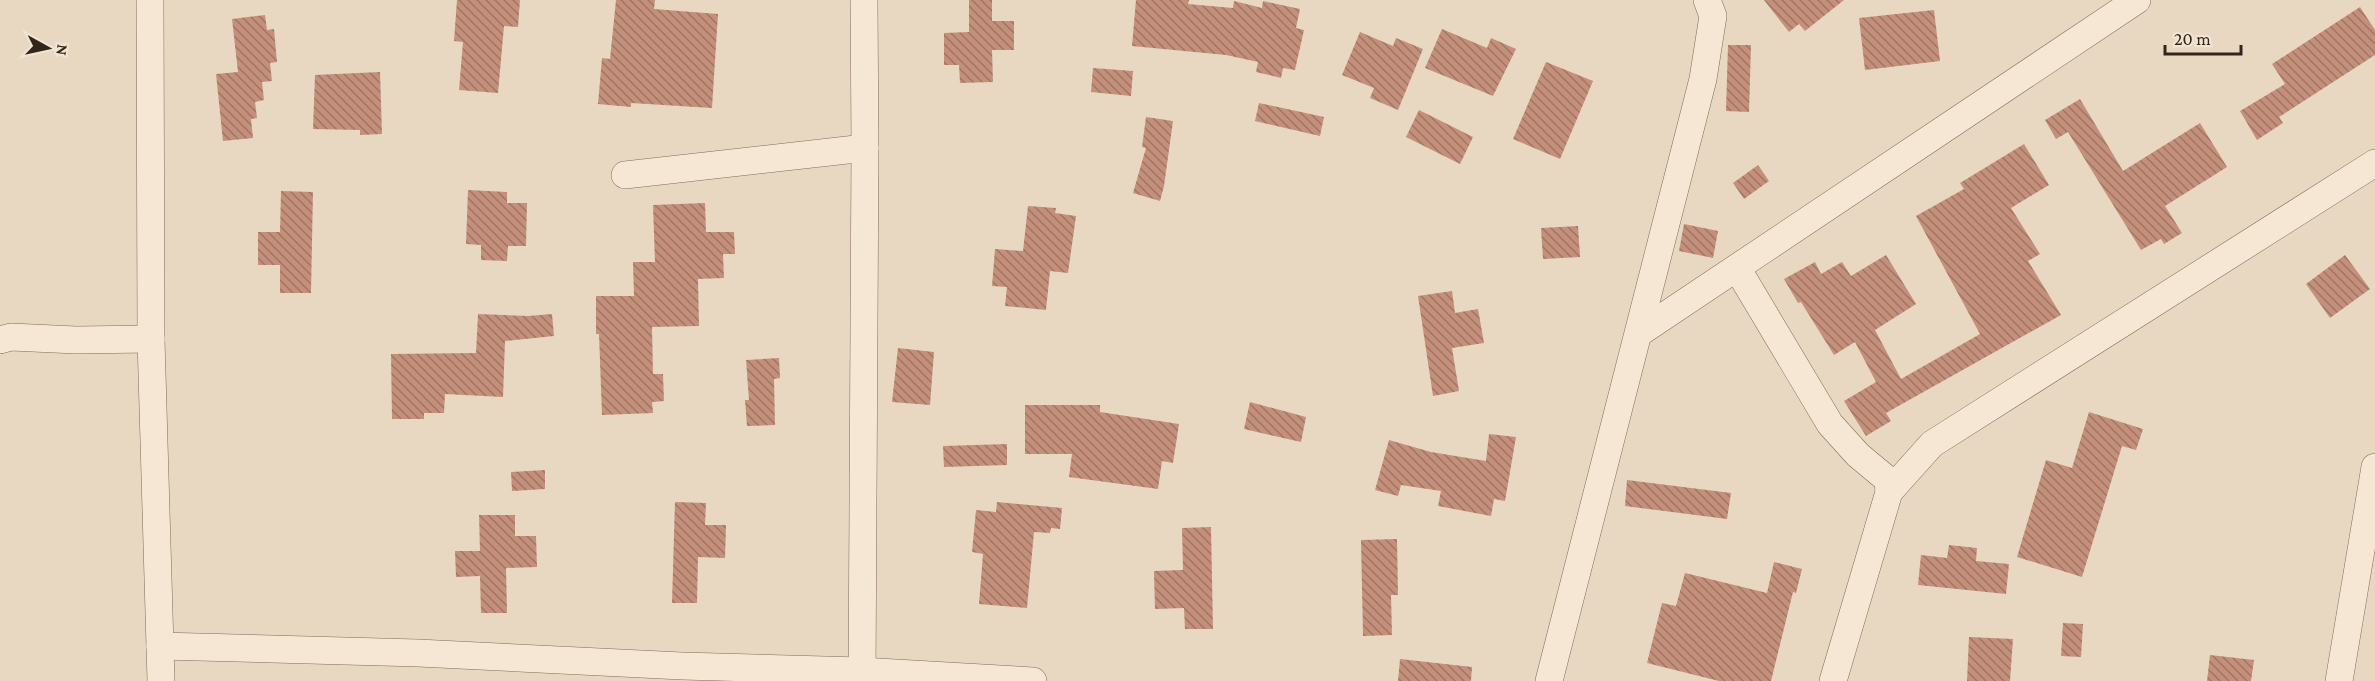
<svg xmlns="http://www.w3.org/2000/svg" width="2375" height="681" font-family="'Crimson Pro',serif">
	<defs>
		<pattern id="building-back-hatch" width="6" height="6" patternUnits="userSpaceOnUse" patternTransform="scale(1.5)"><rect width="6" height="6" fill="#c4907b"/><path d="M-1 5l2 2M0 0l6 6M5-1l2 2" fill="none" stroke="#a07564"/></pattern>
	</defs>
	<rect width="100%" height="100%" fill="#e9d8c1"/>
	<g fill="url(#building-back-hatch)">
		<path d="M 457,0 L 520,0 L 518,27 L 504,26 L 498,93 L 459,90 L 463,42 L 454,41 Z"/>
		<path d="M 616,0 L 655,0 L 654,9 L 718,14 L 712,108 L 631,103 L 631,107 L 598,104 L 602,58 L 610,59 Z"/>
		<path d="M 969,0 L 992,0 L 992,21 L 1014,21 L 1014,50 L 992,50 L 993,82 L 960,83 L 959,65 L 944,65 L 944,33 L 969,32 Z"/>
		<path d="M 1136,0 L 1189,0 L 1188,4 L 1233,8 L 1234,1 L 1262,8 L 1263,1 L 1300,9 L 1296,28 L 1304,30 L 1295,70 L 1283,68 L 1281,78 L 1256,72 L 1258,62 L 1226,55 L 1132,46 Z"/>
		<path d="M 1764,0 L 1844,0 L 1805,31 L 1799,24 L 1789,32 Z"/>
		<path d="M 2360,7 L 2375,30 L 2375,55 L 2279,117 L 2283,123 L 2257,140 L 2240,111 L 2285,84 L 2272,64 Z"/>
		<path d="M 1934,10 L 1940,61 L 1865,70 L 1859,18 Z"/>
		<path d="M 265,15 L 267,30 L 274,29 L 277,62 L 270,63 L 272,81 L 262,82 L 264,100 L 255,102 L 257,118 L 251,119 L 253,138 L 223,141 L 216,74 L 238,72 L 232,19 Z"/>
		<path d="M 1442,29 L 1487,48 L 1491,38 L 1516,49 L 1493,96 L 1425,68 Z"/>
		<path d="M 1360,32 L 1393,46 L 1396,38 L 1423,49 L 1398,110 L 1370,98 L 1374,88 L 1342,75 Z"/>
		<path d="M 1728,45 L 1751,45 L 1749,112 L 1726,111 Z"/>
		<path d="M 1546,62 L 1593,81 L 1560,159 L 1513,139 Z"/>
		<path d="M 1093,68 L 1133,71 L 1131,96 L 1091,92 Z"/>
		<path d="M 380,72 L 382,134 L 360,135 L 360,130 L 313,129 L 315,75 Z"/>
		<path d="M 2080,99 L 2123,171 L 2200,123 L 2227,167 L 2165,206 L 2182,233 L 2164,244 L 2161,239 L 2141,250 L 2068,132 L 2056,139 L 2045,120 Z"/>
		<path d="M 1259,103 L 1324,117 L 1320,136 L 1255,121 Z"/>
		<path d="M 1419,110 L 1473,137 L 1460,164 L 1406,137 Z"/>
		<path d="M 1146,117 L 1173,121 L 1164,186 L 1160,201 L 1133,193 L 1146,148 L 1142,147 Z"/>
		<path d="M 2024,144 L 2049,185 L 2011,208 L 2040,254 L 2028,261 L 2061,315 L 1886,413 L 1891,421 L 1866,436 L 1844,401 L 1876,382 L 1855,342 L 1834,355 L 1801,302 L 1798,303 L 1784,279 L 1815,262 L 1821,274 L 1842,262 L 1851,276 L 1886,255 L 1916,304 L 1875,330 L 1901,379 L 1980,334 L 1916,216 L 1964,189 L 1960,183 Z"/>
		<path d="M 1758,165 L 1769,181 L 1744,199 L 1733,183 Z"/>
		<path d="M 468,190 L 507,192 L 507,203 L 527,203 L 526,246 L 508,246 L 507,261 L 481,260 L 481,245 L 466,244 Z"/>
		<path d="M 281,191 L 313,192 L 311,293 L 280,293 L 280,265 L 258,265 L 258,232 L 280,232 Z"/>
		<path d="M 705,203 L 706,232 L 734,232 L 735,254 L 723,254 L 724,278 L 698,279 L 699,326 L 652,327 L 653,374 L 663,374 L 664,401 L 652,402 L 653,413 L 602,415 L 599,334 L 596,334 L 596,296 L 634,296 L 633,262 L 655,262 L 653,205 Z"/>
		<path d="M 1028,206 L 1056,208 L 1055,213 L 1076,216 L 1068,273 L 1050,271 L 1046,310 L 1005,306 L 1007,287 L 992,286 L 995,249 L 1023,251 Z"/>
		<path d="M 1684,224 L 1718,231 L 1713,258 L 1679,251 Z"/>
		<path d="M 1578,226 L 1580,257 L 1543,259 L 1541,228 Z"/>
		<path d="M 2345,255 L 2370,289 L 2330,318 L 2306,284 Z"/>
		<path d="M 1452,291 L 1455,313 L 1478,309 L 1484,343 L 1452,348 L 1459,391 L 1433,396 L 1418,296 Z"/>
		<path d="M 478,314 L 528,316 L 552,314 L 554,336 L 505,341 L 503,397 L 445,394 L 444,413 L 424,413 L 424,419 L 392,419 L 391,354 L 476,353 Z"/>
		<path d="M 898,348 L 934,352 L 930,405 L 892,402 Z"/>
		<path d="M 779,358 L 780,378 L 774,379 L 775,425 L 747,426 L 745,400 L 749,400 L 746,360 Z"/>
		<path d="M 1250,402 L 1306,417 L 1301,442 L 1244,429 Z"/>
		<path d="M 1025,405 L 1100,405 L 1100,412 L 1179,424 L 1173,463 L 1162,461 L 1158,489 L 1069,477 L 1072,454 L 1025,454 Z"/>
		<path d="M 2089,412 L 2143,429 L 2136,450 L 2122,446 L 2082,577 L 2017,557 L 2046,460 L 2072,468 Z"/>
		<path d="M 1489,434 L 1516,437 L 1505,501 L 1494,499 L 1491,516 L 1438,506 L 1441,491 L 1401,485 L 1398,496 L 1375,490 L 1389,440 L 1431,452 L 1486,461 Z"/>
		<path d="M 1007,444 L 1007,465 L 944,467 L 943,446 Z"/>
		<path d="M 545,470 L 545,489 L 512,491 L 511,472 Z"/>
		<path d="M 1627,480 L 1731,493 L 1727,519 L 1625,506 Z"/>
		<path d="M 675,502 L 706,503 L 705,525 L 726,525 L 725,558 L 698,557 L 697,603 L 672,603 Z"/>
		<path d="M 997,502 L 1062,508 L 1060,529 L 1051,528 L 1050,533 L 1034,532 L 1027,608 L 979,604 L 983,554 L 972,552 L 976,510 L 996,512 Z"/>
		<path d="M 479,515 L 515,515 L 515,536 L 536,536 L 537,567 L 506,568 L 507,613 L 481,613 L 480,576 L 456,577 L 455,551 L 480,551 Z"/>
		<path d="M 1211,527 L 1213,629 L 1185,629 L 1184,608 L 1155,609 L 1154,571 L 1183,570 L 1182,528 Z"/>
		<path d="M 1397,539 L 1398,595 L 1391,595 L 1392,635 L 1363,636 L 1361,540 Z"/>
		<path d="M 1949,545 L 1977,548 L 1976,561 L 2009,564 L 2006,594 L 1918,585 L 1921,555 L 1947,558 Z"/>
		<path d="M 1774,562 L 1802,569 L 1796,593 L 1793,592 L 1771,681 L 1719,681 L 1647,663 L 1662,603 L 1676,606 L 1685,573 L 1767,593 Z"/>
		<path d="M 2063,623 L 2083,624 L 2081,657 L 2061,656 Z"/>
		<path d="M 1969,637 L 2013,639 L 2010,681 L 1967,681 Z"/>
		<path d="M 2210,655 L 2254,660 L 2251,681 L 2207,681 Z"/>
		<path d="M 1400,659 L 1472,667 L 1471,681 L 1398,681 Z"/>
	</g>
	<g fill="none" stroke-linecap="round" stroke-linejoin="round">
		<g stroke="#816a5b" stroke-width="28">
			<g id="minor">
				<path d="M 150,0 L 151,339 L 161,681"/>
				<path d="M 625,175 L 865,148"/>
				<path d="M 1737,268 L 1830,424 L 1858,455 L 1888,480 L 1889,492"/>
				<path d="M 1639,333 L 2137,0"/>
				<path d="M 0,340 L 11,337 L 76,340 L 151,339"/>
				<path d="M 160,646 L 418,653 L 682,666 L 861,671 L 1033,681"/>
				<path d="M 862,681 L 865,148 L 864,0"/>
				<path d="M 1549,681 L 1703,79 L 1713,16 L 1707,0"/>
				<path d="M 1833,681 L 1889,492 L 1932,444 L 2375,163"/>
				<path d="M 2339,681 L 2375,467"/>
			</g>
		</g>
		<use href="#minor" stroke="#f5e7d3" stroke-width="27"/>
	</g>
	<g transform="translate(48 48) rotate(98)" stroke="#f1e4d0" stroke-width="4.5" paint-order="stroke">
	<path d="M0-4.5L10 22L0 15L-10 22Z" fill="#32251d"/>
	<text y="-9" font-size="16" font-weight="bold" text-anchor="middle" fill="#32251d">N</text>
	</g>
	<path d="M2165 45v9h76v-9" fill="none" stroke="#32251d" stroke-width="3"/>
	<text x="2174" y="45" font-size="18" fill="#32251d" stroke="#f1e4d0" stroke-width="4.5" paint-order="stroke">20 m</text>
</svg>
